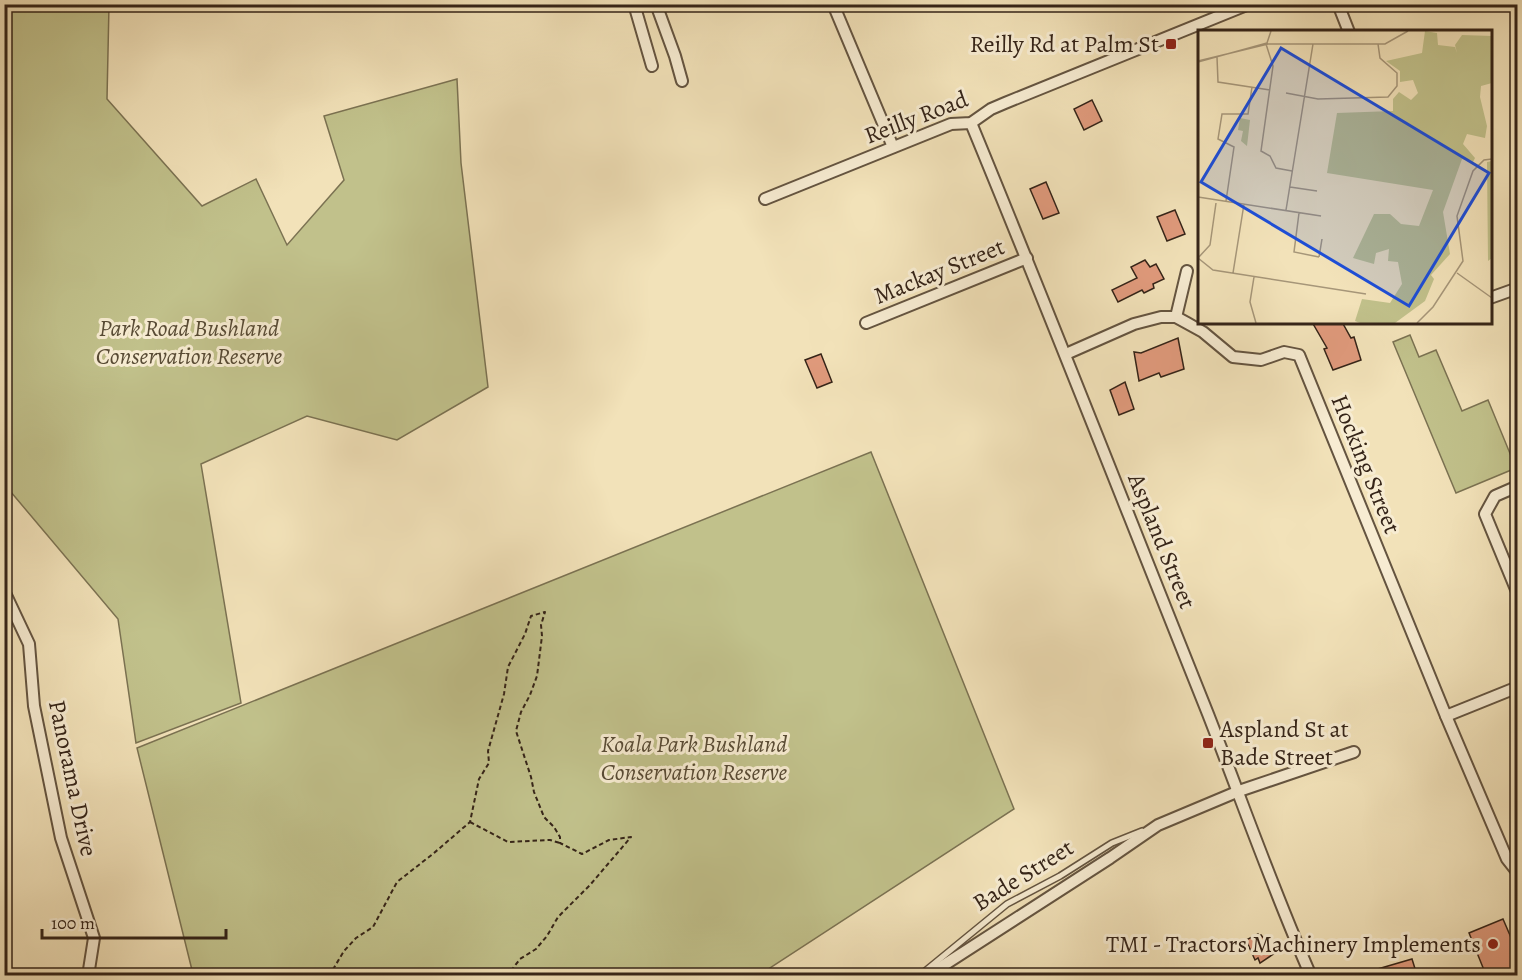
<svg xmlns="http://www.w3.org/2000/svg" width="1522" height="980" font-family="Alegreya,serif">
	<rect width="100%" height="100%" fill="#f2e2b9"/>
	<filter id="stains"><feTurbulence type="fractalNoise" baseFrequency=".00333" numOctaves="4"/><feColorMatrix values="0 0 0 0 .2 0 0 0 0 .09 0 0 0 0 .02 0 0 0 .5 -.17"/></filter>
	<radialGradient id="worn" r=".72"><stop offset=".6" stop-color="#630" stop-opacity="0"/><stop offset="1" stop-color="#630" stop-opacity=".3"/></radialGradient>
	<g fill="#c1c18b" stroke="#7b7252" stroke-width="1.5">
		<path d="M 4,5 L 109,5 L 107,99 L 202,206 L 256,179 L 287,245 L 344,180 L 324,116 L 457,79 L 461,163 L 488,387 L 397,440 L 307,416 L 201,464 L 241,703 L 136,743 L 118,619 L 5,485 Z"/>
		<path d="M 1410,335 L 1419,357 L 1436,350 L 1462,411 L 1488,400 L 1516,468 L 1456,493 L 1393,342 Z"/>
		<path d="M 871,452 L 1014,809 L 759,975 L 164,975 L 192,970 L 137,748 Z"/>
	</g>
	<g fill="#e09a7c" stroke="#352418" stroke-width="1.5">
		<path d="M 1092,100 L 1102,121 L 1084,130 L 1074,109 Z"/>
		<path d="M 1046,182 L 1059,213 L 1043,219 L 1030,189 Z"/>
		<path d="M 1175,210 L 1185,234 L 1167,241 L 1157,217 Z"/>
		<path d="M 1145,260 L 1150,267 L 1156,264 L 1164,279 L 1153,284 L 1154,288 L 1144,293 L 1142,290 L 1118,302 L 1112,290 L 1137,278 L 1131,267 Z"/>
		<path d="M 1312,322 L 1342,322 L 1351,338 L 1354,337 L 1361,360 L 1333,370 L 1324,349 L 1327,348 Z"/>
		<path d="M 1178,338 L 1184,369 L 1161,377 L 1159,373 L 1139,381 L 1134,352 L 1141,353 Z"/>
		<path d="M 821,354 L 832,382 L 817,388 L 805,360 Z"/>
		<path d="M 1125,382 L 1134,409 L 1119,415 L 1110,390 Z"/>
		<path d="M 1503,919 L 1518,954 L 1518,975 L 1486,975 L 1469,933 Z"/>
		<path d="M 1258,934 L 1259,936 L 1261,935 L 1265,940 L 1267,939 L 1275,953 L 1260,963 L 1258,958 L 1255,960 L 1246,940 Z"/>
		<path d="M 1412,959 L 1417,975 L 1365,975 L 1364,973 Z"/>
	</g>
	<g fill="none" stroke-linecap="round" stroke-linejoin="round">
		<g stroke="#645440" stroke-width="8">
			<path id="service" d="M 919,976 L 1007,904 L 1060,876 L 1112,843 L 1142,831"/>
		</g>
		<g stroke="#645440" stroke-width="14">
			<g id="minor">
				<path d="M 634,4 L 652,66"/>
				<path d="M 656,4 L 675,56 L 682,81"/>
				<path d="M 833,4 L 893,147"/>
				<path d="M 1338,4 L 1349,32"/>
				<path d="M 971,123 C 1052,319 1129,517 1208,714 C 1242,801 1273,890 1311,976"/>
				<path d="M 765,199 L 951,124 L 971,123 L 991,109 L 1005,103 L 1249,4"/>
				<path d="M 1490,298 L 1518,288"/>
				<path d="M 1176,317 L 1187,271"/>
				<path d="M 866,323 L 1027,258"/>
				<path d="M 1066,354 L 1134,324 L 1161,317 L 1176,317 L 1187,323 L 1203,332 L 1233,357 L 1261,360 L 1284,352 L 1299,355 L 1446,716 L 1507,859 L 1518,873"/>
				<path d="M 1518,486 L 1495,496 L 1485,514 L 1518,594"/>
				<path d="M 4,591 L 29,644 L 34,706 L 61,838 L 94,938 L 88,976"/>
				<path d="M 1446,716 L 1518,687"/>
				<path d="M 927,976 L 1110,858 L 1158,825 L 1239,791 L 1354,752"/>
			</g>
		</g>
		<g stroke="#352418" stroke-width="2" stroke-dasharray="4.5 3" stroke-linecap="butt">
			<path d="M 470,822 L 508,842 L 550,840 L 560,843"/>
			<path d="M 329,976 L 344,951 L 356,938 L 373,927 L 397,882 L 434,853 L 470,822 L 479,779 L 489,763 L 488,751 L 504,694 L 508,667 L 525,634 L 531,616 L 545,612 L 541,625 L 542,636 L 537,676 L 530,695 L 521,712 L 516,731 L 531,777 L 534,792 L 544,817 L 554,827 L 560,837 L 560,843 L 582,854 L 609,840 L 631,837 L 590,885 L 558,917 L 547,936 L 536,949 L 520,959 L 507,976"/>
		</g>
		<use href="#service" stroke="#f7ecd2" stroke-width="5"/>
		<use href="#minor" stroke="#f7ecd2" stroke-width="10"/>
	</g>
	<g fill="#8f2418" stroke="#f7ecd2" stroke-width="2">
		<rect x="1165" y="38" width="12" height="12" rx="3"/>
		<rect x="1202" y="737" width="12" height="12" rx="3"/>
		<circle cx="1493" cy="944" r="6"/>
	</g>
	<g text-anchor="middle" stroke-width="6" stroke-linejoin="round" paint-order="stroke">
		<g font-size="24" fill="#352418" stroke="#f7ecd2" text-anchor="end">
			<text x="1159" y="52">Reilly Rd at Palm St</text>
			<text x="1220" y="737" text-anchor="start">Aspland St at<tspan x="1220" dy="28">Bade Street</tspan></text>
			<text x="1481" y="952">TMI - Tractors Machinery Implements</text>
		</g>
		<g font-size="24" fill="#352418" stroke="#f7ecd2">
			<text transform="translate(916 117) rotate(-21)" y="8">Reilly Road</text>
			<text transform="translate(939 271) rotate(-22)" y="8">Mackay Street</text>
			<text transform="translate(1366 464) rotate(68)" y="8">Hocking Street</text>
			<text transform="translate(1162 541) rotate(68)" y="8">Aspland Street</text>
			<text transform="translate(73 778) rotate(78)" y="8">Panorama Drive</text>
			<text transform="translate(1023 875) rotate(-32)" y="8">Bade Street</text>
		</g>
		<g font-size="24" font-style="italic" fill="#584b35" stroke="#f7ecd2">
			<text x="189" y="336">Park Road Bushland<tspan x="189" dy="28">Conservation Reserve</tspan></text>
			<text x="694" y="752">Koala Park Bushland<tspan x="694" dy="28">Conservation Reserve</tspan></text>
		</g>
	</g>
	<g transform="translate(1198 30)">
		<rect width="294" height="294" fill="#f2e2b9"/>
		<path d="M 227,1 L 239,3 L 240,15 L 257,17 L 259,23 L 257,15 L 264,5 L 294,6 L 294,53 L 283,56 L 282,67 L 289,96 L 287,108 L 269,104 L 265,114 L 277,128 L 275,132 L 264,129 L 245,182 L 252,224 L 233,245 L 236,249 L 227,271 L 197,293 L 162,293 L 157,291 L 164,269 L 192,273 L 204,254 L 200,232 L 190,231 L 191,219 L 178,223 L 176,234 L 155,228 L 176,184 L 192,184 L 203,194 L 221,196 L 235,160 L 129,143 L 139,83 L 195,81 L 195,69 L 201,62 L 213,70 L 220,63 L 215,50 L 202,52 L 202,41 L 188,31 L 224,23 ZM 42,88 L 52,90 L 49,116 L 43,111 L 45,101 L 40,100 ZM 294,131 L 294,228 L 290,231 L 289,132 Z" fill="#c1c18b"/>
		<path fill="none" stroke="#a69679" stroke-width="1.5" d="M 68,14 L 75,36 L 63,121 L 72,126 L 78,138 L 94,141M 19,27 L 20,52 L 72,60M 0,31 L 70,14 L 187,14 L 210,1M 0,32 L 69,13 L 73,1M 88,63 L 120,69 L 190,67 L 199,56 L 199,43 L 182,28 L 180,14M 92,157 L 119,161M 0,167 L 123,186M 28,171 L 36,117 L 20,109 L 24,84 L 50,84 L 54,57M 88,180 L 115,14M 101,183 L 96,222 L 121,227M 121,227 L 124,209M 0,228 L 15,240 L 168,264M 0,228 L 12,215 L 18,173M 35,243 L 46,174M 259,243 L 294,268M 56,247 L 52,272 L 58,293M 219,293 L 235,277 L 265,231 L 259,186 L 275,141 L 286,130 L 294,129"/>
		<path fill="#1d4ed8" fill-opacity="0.15" stroke="#1d4ed8" stroke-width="3" d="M 83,18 L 291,143 L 211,276 L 3,152 Z"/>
		<rect width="294" height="294" fill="none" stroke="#352418" stroke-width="3"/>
	</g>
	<rect width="1522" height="980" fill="none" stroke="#f2e2b9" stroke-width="24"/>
	<rect x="6" y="6" width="1510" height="968" fill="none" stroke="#352418" stroke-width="3"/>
	<rect x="12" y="12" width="1498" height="956" fill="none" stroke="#352418" stroke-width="1.5"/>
	<path d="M42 929v9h184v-9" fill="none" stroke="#352418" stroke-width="3"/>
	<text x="51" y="929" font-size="18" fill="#352418" stroke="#f7ecd2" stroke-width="4.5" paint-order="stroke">100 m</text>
	<rect width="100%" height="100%" filter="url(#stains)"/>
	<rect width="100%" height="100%" fill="url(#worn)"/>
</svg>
